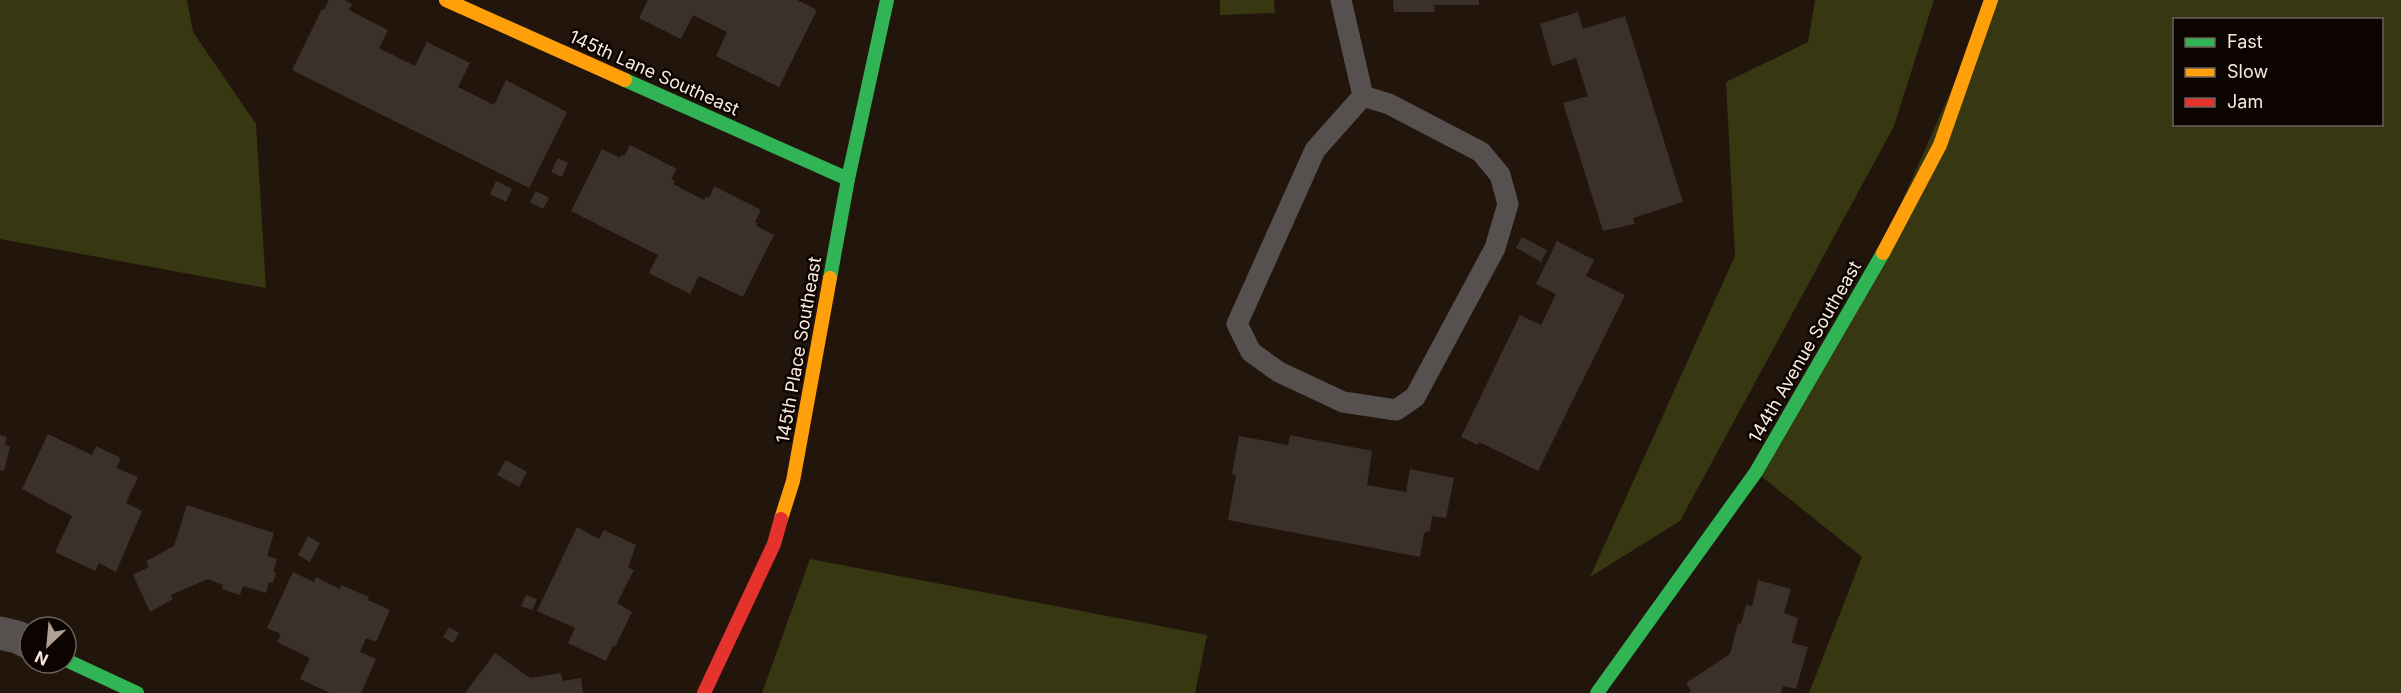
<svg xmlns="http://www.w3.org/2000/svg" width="2401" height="693" font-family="Inter,sans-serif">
	<rect width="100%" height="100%" fill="#22150c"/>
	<g fill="#373711" fill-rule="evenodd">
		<path d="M 0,0 L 187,0 L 193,32 L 256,124 L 266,288 L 0,239 Z"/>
		<path d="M 1220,0 L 1274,0 L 1275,13 L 1220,15 Z"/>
		<path d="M 1815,0 L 1934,0 L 1894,126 L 1680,521 L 1590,577 L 1735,256 L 1726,82 L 1808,42 Z"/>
		<path d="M 1991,0 L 2401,0 L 2401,693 L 1809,693 L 1862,557 L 1756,472 L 1862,292 ZM 2174,20 L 2382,20 L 2382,124 L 2174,124 Z"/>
		<path d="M 810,559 L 1207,635 L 1195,693 L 762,693 Z"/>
	</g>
	<g fill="#3c302b">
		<path d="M 329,0 L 344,0 L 352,4 L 349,10 L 388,30 L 379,48 L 415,66 L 427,42 L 470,63 L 458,87 L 494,105 L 506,80 L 567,112 L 529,188 L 292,70 L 322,9 L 324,10 Z"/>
		<path d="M 648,0 L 797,0 L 817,10 L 779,87 L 716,56 L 727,32 L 693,15 L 681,39 L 639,18 Z"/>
		<path d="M 1393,0 L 1479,0 L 1479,5 L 1434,5 L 1435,12 L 1394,12 Z"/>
		<path d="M 1578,12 L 1583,29 L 1625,16 L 1683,202 L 1633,218 L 1635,224 L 1603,231 L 1563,103 L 1588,96 L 1576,58 L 1552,66 L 1540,24 Z"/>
		<path d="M 630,145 L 677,169 L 671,179 L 675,181 L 673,184 L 704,200 L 706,196 L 709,198 L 714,186 L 761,210 L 755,222 L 758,223 L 756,226 L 774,235 L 743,297 L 699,276 L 690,294 L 649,273 L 658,255 L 571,211 L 602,149 L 620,158 L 622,154 L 624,156 Z"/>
		<path d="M 558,158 L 568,163 L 562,177 L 551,172 Z"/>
		<path d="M 496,181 L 512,189 L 506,202 L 490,194 Z"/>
		<path d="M 536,191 L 549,198 L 543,209 L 530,202 Z"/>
		<path d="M 1522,237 L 1547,250 L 1541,262 L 1516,248 Z"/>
		<path d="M 1557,241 L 1594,260 L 1586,276 L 1625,295 L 1538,471 L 1479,442 L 1478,445 L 1461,437 L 1520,315 L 1541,325 L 1556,294 L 1536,284 Z"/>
		<path d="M 48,434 L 92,455 L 96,446 L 121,458 L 116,468 L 138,477 L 126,503 L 142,511 L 116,572 L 99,563 L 95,571 L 55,552 L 72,516 L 22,489 Z"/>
		<path d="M 0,435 L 7,437 L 5,445 L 10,446 L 4,471 L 0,470 Z"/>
		<path d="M 1290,435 L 1372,451 L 1367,485 L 1406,492 L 1410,469 L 1454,478 L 1446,518 L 1432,516 L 1430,531 L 1424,533 L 1420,557 L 1228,520 L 1236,475 L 1232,474 L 1239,436 L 1288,445 Z"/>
		<path d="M 506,460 L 527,472 L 519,487 L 497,475 Z"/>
		<path d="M 187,505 L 274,533 L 267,556 L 277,559 L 273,572 L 276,573 L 273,583 L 269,582 L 266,593 L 243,586 L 240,595 L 222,589 L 223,585 L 208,579 L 171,595 L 173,599 L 150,612 L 133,575 L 149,567 L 146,561 L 174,546 Z"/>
		<path d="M 577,527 L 599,539 L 604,530 L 636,545 L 628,568 L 634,570 L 617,603 L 632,612 L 615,647 L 613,646 L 606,661 L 568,643 L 575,628 L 537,611 Z"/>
		<path d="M 308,536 L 320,543 L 310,562 L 298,555 Z"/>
		<path d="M 293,572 L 314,582 L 316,577 L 340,589 L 341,585 L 369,597 L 368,600 L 390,610 L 376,642 L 366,638 L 360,652 L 376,659 L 361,693 L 330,693 L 300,679 L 310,658 L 277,642 L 281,634 L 267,628 Z"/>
		<path d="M 1758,580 L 1791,589 L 1784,613 L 1798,618 L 1792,643 L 1808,647 L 1796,689 L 1783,686 L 1781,693 L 1688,693 L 1691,691 L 1686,683 L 1730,654 L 1738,623 L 1741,624 L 1746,605 L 1752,606 Z"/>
		<path d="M 526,595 L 537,599 L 532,610 L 521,606 Z"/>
		<path d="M 449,627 L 459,633 L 453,643 L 443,637 Z"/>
		<path d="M 495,653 L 530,678 L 561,673 L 563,681 L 581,678 L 583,693 L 465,693 Z"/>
	</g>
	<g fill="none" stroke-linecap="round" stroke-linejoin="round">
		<g stroke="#56504f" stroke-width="21">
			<path d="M 1341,0 L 1363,96"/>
			<path d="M 1363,96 L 1389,104 L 1481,152 L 1500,175 L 1508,204 L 1495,248 L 1415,397 L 1396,410 L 1343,402 L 1279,372 L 1251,352 L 1237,324 L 1315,150 Z"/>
		</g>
		<path stroke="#56504f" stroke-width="33" d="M 0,633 L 17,637 L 30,643"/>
		<g stroke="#30b455" stroke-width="14">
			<path d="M 625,80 L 848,179"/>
			<path d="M 830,278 L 848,179 L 887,0"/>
			<path d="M 66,660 L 137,693"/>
			<path d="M 1597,693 L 1756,472 L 1883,253"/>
		</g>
		<g stroke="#ff9f0a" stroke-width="14">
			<path d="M 446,0 L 625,80"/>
			<path d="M 1883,253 L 1940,145 L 1991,0"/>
			<path d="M 781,519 L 793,481 L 830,278"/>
		</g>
		<path stroke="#e5322d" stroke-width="14" d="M 704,693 L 774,544 L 781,519"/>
	</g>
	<g text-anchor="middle" stroke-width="5" stroke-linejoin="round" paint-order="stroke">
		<g font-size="18" fill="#fbe9de" stroke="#0c0401">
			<text transform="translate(654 73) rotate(24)" y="6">145th Lane Southeast</text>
			<text transform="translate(799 350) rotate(-80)" y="6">145th Place Southeast</text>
			<text transform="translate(1805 352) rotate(-60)" y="6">144th Avenue Southeast</text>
		</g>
	</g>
	<rect x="2173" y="18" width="210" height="108" fill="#0c0401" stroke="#6c6059" stroke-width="1.5"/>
	<rect x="2185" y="38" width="30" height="9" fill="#30b455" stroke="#6c6059" stroke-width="1.5"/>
	<text x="2227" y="48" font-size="18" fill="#fbe9de">Fast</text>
	<rect x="2185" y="68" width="30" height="9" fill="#ff9f0a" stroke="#6c6059" stroke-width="1.5"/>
	<text x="2227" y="78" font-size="18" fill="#fbe9de">Slow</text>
	<rect x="2185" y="98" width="30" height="9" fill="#e5322d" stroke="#6c6059" stroke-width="1.5"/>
	<text x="2227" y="108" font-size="18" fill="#fbe9de">Jam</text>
	<g transform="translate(48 645) rotate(206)"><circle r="28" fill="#0c0401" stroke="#6c6059" stroke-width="1.5"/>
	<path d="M0-4.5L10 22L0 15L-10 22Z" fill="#af9f94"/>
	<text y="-9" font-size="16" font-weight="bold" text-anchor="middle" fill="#fbe9de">N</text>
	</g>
</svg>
